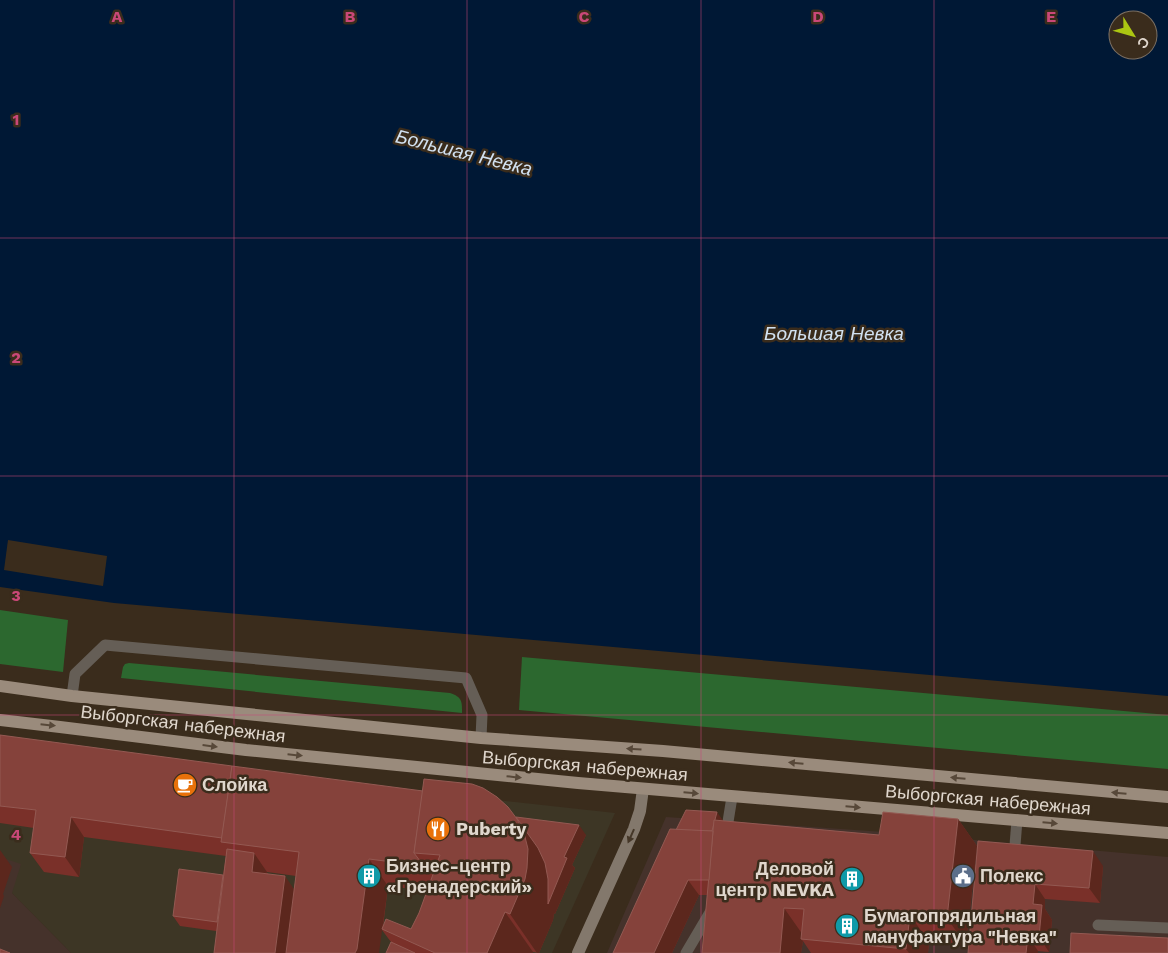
<svg xmlns="http://www.w3.org/2000/svg" width="1168" height="953" font-family="'Work Sans',sans-serif">
	<rect width="100%" height="100%" fill="#3a2c1c"/>
	<path fill="#3d3625" d="M 0,746 L 615,813 L 552,953 L 71,953 L 12,893 L 0,857 Z"/>
	<g fill="#45322b">
		<path d="M 666,817 L 884,832 L 1168,857 L 1168,953 L 607,953 Z"/>
		<path d="M 0,857 L 21,864 L 12,893 L 71,953 L 0,953 Z"/>
	</g>
	<g fill="#2c682f">
		<path d="M 0,610 L 68,620 L 63,672 L 0,664 Z"/>
		<path d="M 522,657 L 1168,715 L 1168,769 L 519,710 Z"/>
		<path d="M 129,663 L 450,693 C 462,697 462,701 462,713 L 121,678 L 123,667 L 125,664 Z"/>
	</g>
	<path fill="#001835" fill-rule="evenodd" d="M 0,0 L 1168,0 L 1168,696 L 114,603 L 0,587 ZM 1118,20 L 1148,20 L 1148,50 L 1118,50 Z"/>
	<path fill="#3a2c1c" d="M 8,540 L 107,556 L 103,586 L 4,570 Z"/>
	<g fill="none" stroke-linecap="round" stroke-linejoin="round">
		<g stroke="#655e56" stroke-width="11">
			<path d="M 72,696 L 75,674 L 105,645 L 466,678 L 482,715 L 481,738"/>
			<path d="M 726,834 L 732,797"/>
			<path d="M 1014,858 L 1017,820"/>
			<path d="M 1098,925 L 1168,928"/>
			<path d="M 686,953 L 712,909"/>
		</g>
		<path stroke="#83786c" stroke-width="12" d="M 578,953 L 634,829 L 640,811 L 643,789"/>
		<g stroke="#9a8b7c" stroke-width="12">
			<path d="M 0,686 L 72,696 L 481,738 L 663,751 L 1168,797"/>
			<path d="M 0,720 L 60,727 L 246,750 L 578,783 L 1168,833"/>
		</g>
	</g>
	<g fill="#7a3029" fill-rule="evenodd">
		<path d="M 0,735 L 516,817 L 586,835 L 572,865 L 575,868 L 555,914 L 554,913 L 553,920 L 539,953 L 533,952 L 533,953 L 386,953 L 391,942 L 382,930 L 216,931 L 180,926 L 173,916 L 223,875 L 226,856 L 84,837 L 79,877 L 44,872 L 30,853 L 34,828 L 0,823 ZM 267,872 L 296,876 L 294,889 L 267,873 ZM 388,886 L 427,891 L 419,913 L 411,929 L 383,927 Z"/>
		<path d="M 958,819 L 977,846 L 966,945 L 929,942 L 928,953 L 811,953 L 803,941 L 801,953 L 702,953 L 707,895 L 699,895 L 672,953 L 676,830 L 723,821 L 879,835 Z"/>
		<path d="M 978,841 L 1103,866 L 1100,903 L 1045,899 L 1045,909 L 1052,920 L 1049,952 L 1038,951 L 1038,953 L 968,953 Z"/>
	</g>
	<g fill="#5c271d">
		<path d="M 717,812 L 724,822 L 711,835 Z"/>
		<path d="M 71,817 L 84,837 L 79,877 L 65,857 Z"/>
		<path d="M 517,819 L 564,857 L 579,825 L 586,835 L 572,865 L 575,868 L 555,914 L 554,913 L 553,920 L 539,953 L 537,953 L 510,914 Z"/>
		<path d="M 958,819 L 977,846 L 966,945 L 947,918 Z"/>
		<path d="M 0,850 L 12,867 L 3,894 L 4,896 L 0,908 Z"/>
		<path d="M 1093,851 L 1103,866 L 1100,903 L 1089,888 Z"/>
		<path d="M 254,853 L 267,872 L 265,891 L 252,872 Z"/>
		<path d="M 369,859 L 388,886 L 379,953 L 355,953 Z"/>
		<path d="M 285,876 L 298,895 L 291,953 L 275,953 Z"/>
		<path d="M 688,880 L 699,895 L 672,953 L 654,953 Z"/>
		<path d="M 1035,884 L 1045,899 L 1045,909 L 1052,920 L 1049,952 L 1039,937 L 1033,904 Z"/>
		<path d="M 784,908 L 803,935 L 801,939 L 803,941 L 801,953 L 780,953 Z"/>
		<path d="M 505,912 L 533,952 L 533,953 L 487,953 Z"/>
		<path d="M 910,915 L 929,942 L 928,953 L 909,953 L 906,949 Z"/>
		<path d="M 1028,936 L 1038,951 L 1038,953 L 1026,953 Z"/>
	</g>
	<g fill="#85423b" stroke="#935952">
		<path d="M 0,735 L 232,766 L 222,838 L 71,817 L 65,857 L 30,853 L 36,810 L 0,806 Z"/>
		<path d="M 232,766 L 423,791 L 414,853 L 424,866 L 369,859 L 357,949 L 355,953 L 286,953 L 299,852 L 221,842 Z"/>
		<path d="M 424,779 L 472,784 L 483,788 L 497,797 L 508,807 L 517,819 L 524,833 L 528,849 L 527,868 L 525,879 L 510,914 L 505,912 L 487,953 L 435,953 L 382,929 L 386,919 L 411,929 L 419,913 L 440,855 L 414,853 Z"/>
		<path d="M 686,810 L 717,812 L 712,831 L 676,830 Z"/>
		<path d="M 883,812 L 958,819 L 947,918 L 910,915 L 906,949 L 801,939 L 804,909 L 784,908 L 780,953 L 702,953 L 714,820 L 879,835 Z"/>
		<path d="M 516,817 L 579,825 L 564,857 L 567,858 L 548,904 L 548,879 L 545,863 L 538,848 Z"/>
		<path d="M 670,829 L 713,831 L 709,880 L 688,880 L 654,953 L 613,953 Z"/>
		<path d="M 978,841 L 1093,851 L 1089,888 L 1035,884 L 1033,904 L 1042,905 L 1039,937 L 1028,936 L 1026,953 L 968,953 Z"/>
		<path d="M 227,849 L 254,853 L 252,872 L 285,876 L 275,953 L 214,953 Z"/>
		<path d="M 179,869 L 223,875 L 217,922 L 173,916 Z"/>
		<path d="M 1071,933 L 1168,938 L 1168,953 L 1070,953 Z"/>
		<path d="M 391,942 L 415,953 L 386,953 Z"/>
		<path d="M 0,949 L 10,953 L 0,953 Z"/>
	</g>
	<defs><path id="oneway-solid" d="M-6-.8H1V-3.2L6.5 0L1 3.2V.8H-6Z" transform="scale(1.25)"/></defs>
	<g fill="#574839">
		<use href="#oneway-solid" transform="translate(48 725) rotate(6)"/>
		<use href="#oneway-solid" transform="translate(210 746) rotate(7)"/>
		<use href="#oneway-solid" transform="translate(634 749) rotate(-176)"/>
		<use href="#oneway-solid" transform="translate(295 755) rotate(6)"/>
		<use href="#oneway-solid" transform="translate(796 763) rotate(-175)"/>
		<use href="#oneway-solid" transform="translate(514 777) rotate(6)"/>
		<use href="#oneway-solid" transform="translate(958 778) rotate(-175)"/>
		<use href="#oneway-solid" transform="translate(691 793) rotate(5)"/>
		<use href="#oneway-solid" transform="translate(1119 793) rotate(-175)"/>
		<use href="#oneway-solid" transform="translate(853 807) rotate(5)"/>
		<use href="#oneway-solid" transform="translate(1050 823) rotate(5)"/>
	</g>
	<use fill="#453728" href="#oneway-solid" transform="translate(631 836) rotate(114)"/>
	<path fill="none" stroke="#ca4878" stroke-width="1" stroke-opacity="0.55" d="M 234,0 L 234,953M 467,0 L 467,953M 701,0 L 701,953M 934,0 L 934,953M 0,238 L 1168,238M 0,476 L 1168,476M 0,715 L 1168,715"/>
	<defs>
		<g id="cafe-disc" transform="scale(1.25)"><circle r="9.5" fill="#e8710a" stroke="#3a2c1c"/><path d="M-5.5-4.5H6V0H3Q3 3.5 0 3.5H-2.5Q-5.5 3.5-5.5 0ZM3-3.2v2h1.7v-2ZM-6 4.5H4V6H-6Z" fill="#fff"/></g>
		<g id="restaurant-disc" transform="scale(1.25)"><circle r="9.5" fill="#e8710a" stroke="#3a2c1c"/><path d="M-5-6h1v4h1v-4h1v4h1v-4h1v5L-1.5 .5V6h-2V.5L-5-1ZM5-6V6H3V1.5H1.5Q1.5-4 5-6Z" fill="#fff"/></g>
		<g id="building-disc" transform="scale(1.25)"><circle r="9.5" fill="#0f9aa8" stroke="#3a2c1c"/><path d="M-4-6H4V6H1V3H-1V6H-4ZM-2.5-4.3h1.7v1.8h-1.7ZM.8-4.3h1.7v1.8H.8ZM-2.5-1h1.7V.8h-1.7ZM.8-1h1.7V.8H.8Z" fill="#fff"/></g>
		<g id="civic-disc" transform="scale(1.25)"><circle r="9.5" fill="#5c6f8a" stroke="#3a2c1c"/><path d="M-.6-6.5H3V-4.5H.6V-3L4-1V1h2V6H-6V1h2V-1L-.6-3ZM-1.2 2.5V6h2.4V2.5Z" fill="#fff"/></g>
	</defs>
	<g fill-rule="evenodd">
		<use href="#cafe-disc" x="185" y="785"/>
		<use href="#restaurant-disc" x="438" y="829"/>
		<use href="#building-disc" x="369" y="876"/>
		<use href="#civic-disc" x="963" y="876"/>
		<use href="#building-disc" x="852" y="879"/>
		<use href="#building-disc" x="847" y="926"/>
	</g>
	<g text-anchor="middle" stroke-width="5" stroke-linejoin="round" paint-order="stroke">
		<g font-size="18" fill="#e0d7cd" stroke="#3a2c1c">
			<text transform="translate(183 724) rotate(7)" y="6">Выборгская набережная</text>
			<text transform="translate(585 766) rotate(5)" y="6">Выборгская набережная</text>
			<text transform="translate(988 800) rotate(5)" y="6">Выборгская набережная</text>
		</g>
		<g font-size="18" font-weight="bold" fill="#e0d7cd" stroke="#3a2c1c" text-anchor="start">
			<text x="202" y="791">Слойка</text>
			<text x="456" y="835">Puberty</text>
			<text x="386" y="872">Бизнес-центр<tspan x="386" dy="21">«Гренадерский»</tspan></text>
			<text x="834" y="875" text-anchor="end">Деловой<tspan x="834" dy="21">центр NEVKA</tspan></text>
			<text x="980" y="882">Полекс</text>
			<text x="864" y="922">Бумагопрядильная<tspan x="864" dy="21">мануфактура "Невка"</tspan></text>
		</g>
		<g font-size="19" font-style="italic" fill="#d1e1f1" stroke="#3a2c1c">
			<text transform="translate(464 152) rotate(14)" y="7">Большая Невка</text>
			<text x="834" y="340">Большая Невка</text>
		</g>
	</g>
	<g font-size="16" text-anchor="middle" font-weight="bold" fill="#ca4878" stroke="#3a2c1c" stroke-width="5" stroke-linejoin="round" paint-order="stroke">
		<text x="117" y="22">A</text>
		<text x="350" y="22">B</text>
		<text x="584" y="22">C</text>
		<text x="818" y="22">D</text>
		<text x="1051" y="22">E</text>
		<text x="16" y="125">1</text>
		<text x="16" y="363">2</text>
		<text x="16" y="601">3</text>
		<text x="16" y="840">4</text>
	</g>
	<g transform="translate(1133 35) rotate(127)"><circle r="24" fill="#3a2c1c" stroke="#7c7063"/>
	<path d="M0-4L9 19L0 12L-9 19Z" fill="#acc612"/>
	<text y="-8" font-size="14" font-weight="bold" text-anchor="middle" fill="#e0d7cd">С</text>
	</g>
</svg>
